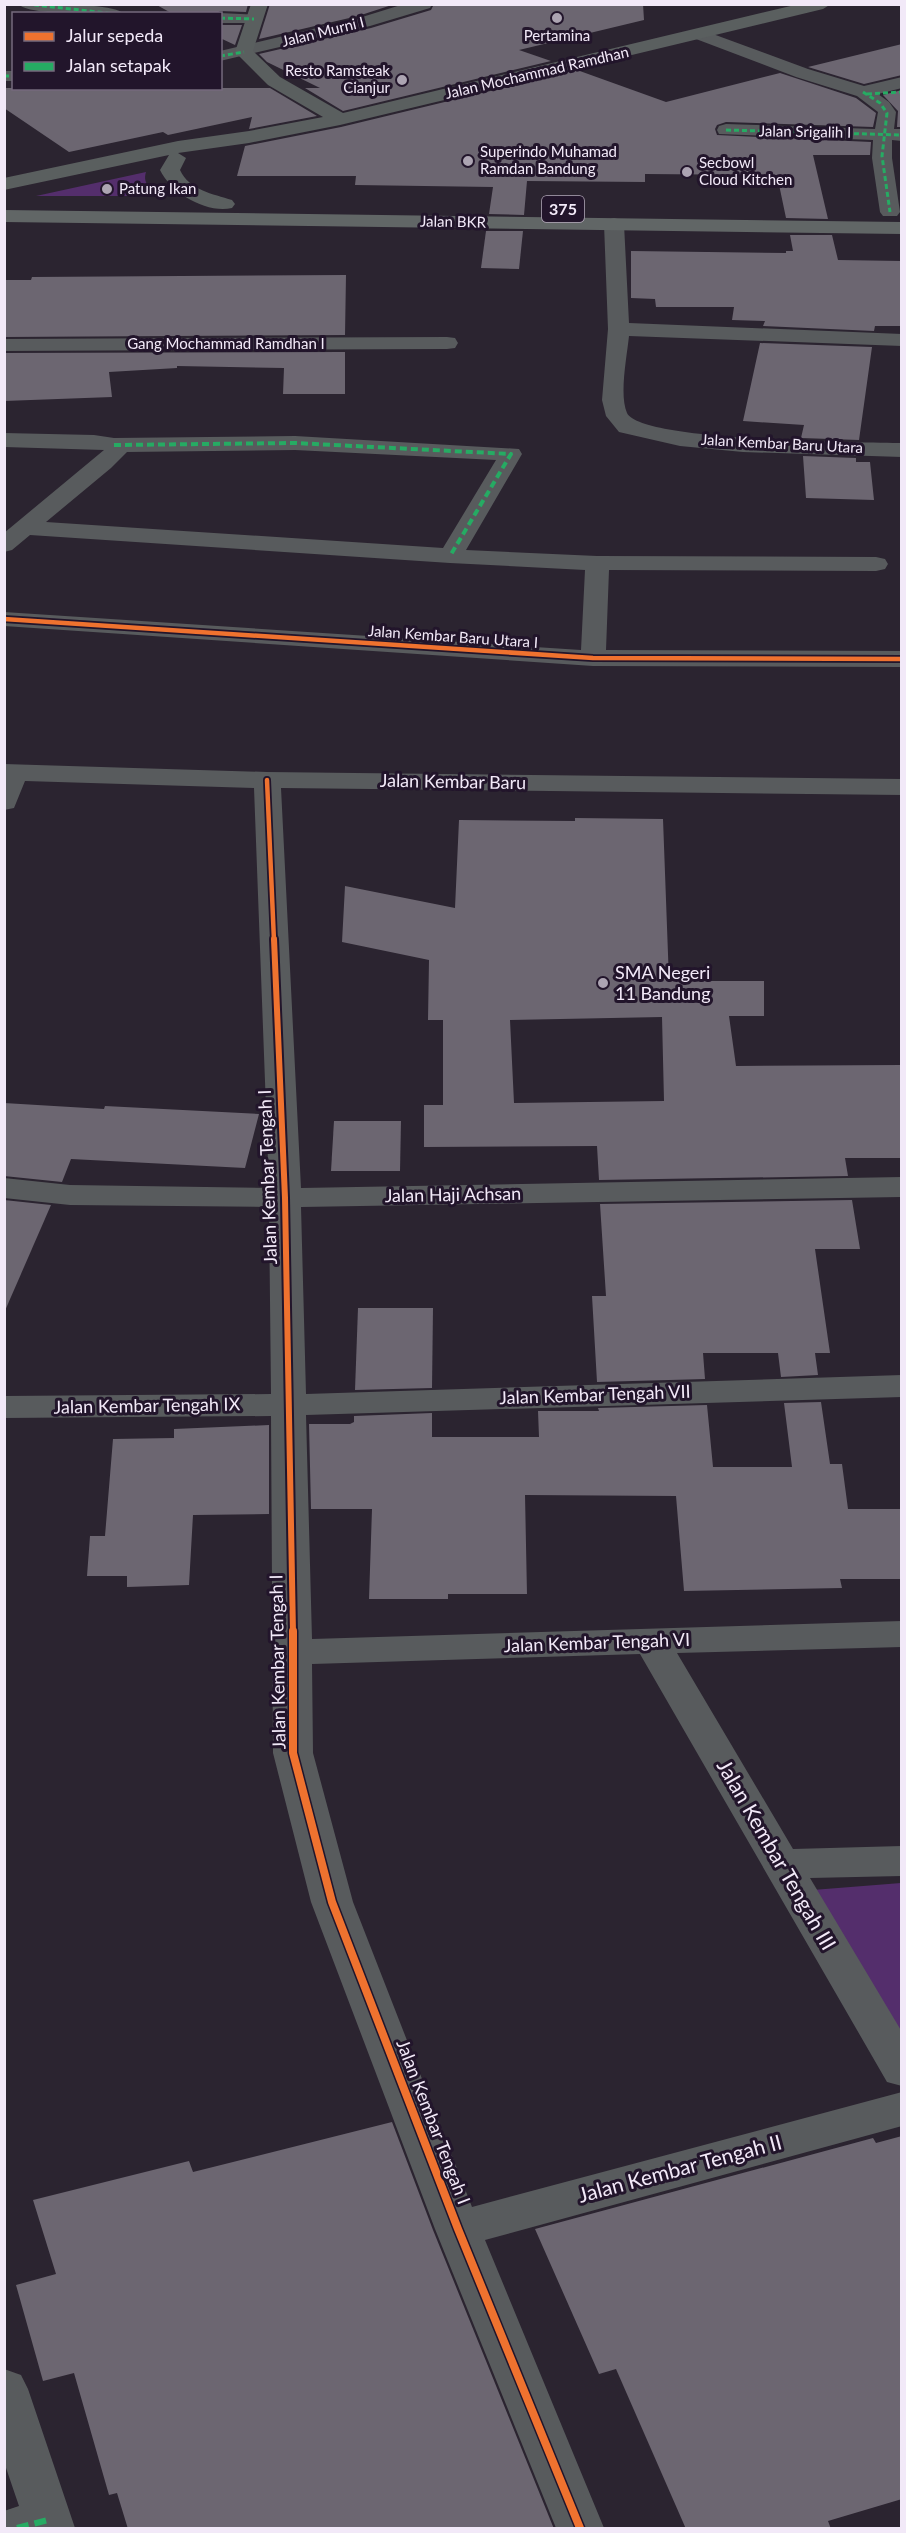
<svg xmlns="http://www.w3.org/2000/svg" width="906" height="2533" font-family="Lato,sans-serif">
	<rect width="100%" height="100%" fill="#2b2430"/>
	<g fill="#542e6c">
		<path d="M 146,172 C 142,185 152,189 162,196 L 36,196 Z"/>
		<path d="M 901,1883 L 901,2057 L 800,1891 Z"/>
	</g>
	<g fill="#6c6671" fill-rule="evenodd">
		<path d="M 155,4 L 248,4 L 246,12 L 220,11 L 215,14 L 173,14 Z"/>
		<path d="M 270,4 L 395,4 L 358,16 L 259,39 Z"/>
		<path d="M 434,4 L 643,4 L 644,20 L 519,50 L 551,61 L 343,111 L 305,88 L 320,88 L 267,62 L 259,54 L 371,28 L 431,10 Z"/>
		<path d="M 220,25 L 242,25 L 235,45 L 220,38 Z"/>
		<path d="M 902,44 L 902,75 L 864,84 L 808,67 Z"/>
		<path d="M 577,70 L 666,102 L 780,73 L 856,98 L 876,113 L 873,127 L 726,122 L 717,125 L 715,129 L 717,135 L 871,142 L 870,155 L 813,155 L 828,219 L 786,218 L 777,175 L 645,174 L 645,182 L 527,181 L 524,215 L 489,214 L 493,187 L 355,185 L 356,176 L 237,176 L 245,146 L 341,127 Z"/>
		<path d="M 4,88 L 270,88 L 317,116 L 249,129 L 252,117 L 168,135 L 163,132 L 69,152 L 4,108 Z"/>
		<path d="M 902,90 L 902,127 L 897,127 L 898,111 L 883,95 Z"/>
		<path d="M 486,231 L 523,231 L 519,269 L 481,268 Z"/>
		<path d="M 790,235 L 832,235 L 838,260 L 902,261 L 902,326 L 875,326 L 874,331 L 763,326 L 765,321 L 732,320 L 734,307 L 656,307 L 655,299 L 631,298 L 631,251 L 786,253 L 786,251 L 793,251 Z"/>
		<path d="M 346,275 L 345,335 L 4,337 L 4,280 L 31,280 L 32,277 Z"/>
		<path d="M 760,343 L 872,347 L 859,440 L 801,438 L 804,425 L 743,421 Z"/>
		<path d="M 345,352 L 345,394 L 283,394 L 284,368 L 177,366 L 177,368 L 109,372 L 112,397 L 4,401 L 4,353 Z"/>
		<path d="M 803,456 L 856,458 L 856,462 L 870,462 L 874,500 L 806,498 Z"/>
		<path d="M 575,818 L 663,819 L 669,981 L 764,981 L 764,1016 L 729,1016 L 736,1066 L 902,1065 L 902,1158 L 845,1158 L 848,1176 L 599,1180 L 597,1146 L 424,1147 L 424,1105 L 443,1105 L 443,1020 L 428,1020 L 429,960 L 342,942 L 345,886 L 455,908 L 459,820 L 575,821 ZM 662,1017 L 664,1101 L 514,1103 L 510,1020 Z"/>
		<path d="M 4,1103 L 104,1109 L 105,1106 L 259,1114 L 245,1168 L 71,1159 L 62,1182 L 4,1176 Z"/>
		<path d="M 334,1121 L 401,1121 L 400,1171 L 331,1171 Z"/>
		<path d="M 4,1200 L 51,1205 L 4,1313 Z"/>
		<path d="M 852,1200 L 860,1249 L 815,1249 L 830,1353 L 815,1353 L 818,1375 L 781,1377 L 778,1353 L 703,1353 L 705,1379 L 597,1382 L 592,1296 L 606,1296 L 600,1204 Z"/>
		<path d="M 358,1308 L 433,1308 L 432,1388 L 355,1390 Z"/>
		<path d="M 821,1402 L 830,1464 L 842,1464 L 848,1509 L 902,1509 L 902,1579 L 840,1579 L 842,1588 L 684,1591 L 676,1496 L 525,1495 L 527,1594 L 448,1594 L 448,1599 L 369,1599 L 372,1509 L 311,1509 L 309,1424 L 350,1424 L 354,1422 L 354,1416 L 432,1413 L 432,1437 L 539,1437 L 538,1411 L 599,1411 L 598,1408 L 707,1405 L 713,1467 L 792,1467 L 784,1403 Z"/>
		<path d="M 269,1425 L 269,1514 L 193,1515 L 189,1585 L 127,1587 L 127,1576 L 87,1576 L 90,1536 L 105,1536 L 113,1439 L 174,1438 L 174,1429 Z"/>
		<path d="M 392,2122 L 433,2230 L 554,2529 L 128,2529 L 117,2493 L 109,2495 L 74,2373 L 43,2381 L 16,2285 L 56,2274 L 33,2200 L 189,2161 L 193,2172 Z"/>
		<path d="M 902,2136 L 902,2499 L 828,2521 L 831,2529 L 686,2529 L 616,2369 L 599,2374 L 535,2229 L 873,2138 L 876,2143 Z"/>
	</g>
	<g fill="none" stroke-linecap="round" stroke-linejoin="round">
		<g fill="#585b5d" fill-rule="evenodd">
			<path d="M 18,4 C 37,4 114,2 124,14 C 105,14 29,16 18,4 Z"/>
			<path d="M 404,4 L 432,4 L 430,8 L 370,26 L 220,61 L 220,51 L 359,18 Z"/>
			<path d="M 220,13 L 260,15 L 263,19 L 260,23 L 220,23 L 220,14 L 217,14 Z"/>
			<path d="M 702,30 L 808,69 L 864,86 L 902,77 L 902,88 L 878,94 L 889,102 L 896,112 L 894,129 L 902,129 L 902,141 L 892,140 L 892,158 L 900,212 L 897,216 L 883,216 L 880,212 L 872,158 L 873,140 L 719,134 L 717,130 L 719,126 L 726,124 L 875,129 L 878,112 L 857,96 L 796,77 L 696,39 L 693,35 L 696,31 Z"/>
			<rect x="4" y="71" width="10" height="10"/>
			<path d="M 614,218 L 621,220 L 624,224 L 629,323 L 902,334 L 902,346 L 629,336 C 627,356 619,395 627,413 C 641,442 863,442 902,443 L 902,457 L 743,452 L 680,446 L 619,432 L 606,416 L 602,400 L 608,329 L 604,224 L 607,220 Z"/>
			<path d="M 447,337 L 455,338 L 458,343 L 455,348 L 447,349 L 4,351 L 4,339 Z"/>
			<path d="M 4,433 L 94,435 L 114,438 L 295,436 L 519,449 L 522,454 L 466,550 L 597,556 L 876,557 L 885,559 L 888,564 L 885,569 L 876,571 L 609,570 L 606,650 L 902,651 L 902,667 L 593,666 L 4,626 L 4,612 L 581,650 L 585,570 L 450,563 L 30,535 L 12,550 L 4,552 L 4,533 L 104,450 L 4,447 ZM 295,450 L 496,460 L 443,548 L 46,522 L 111,468 L 127,452 Z"/>
			<path d="M 4,764 L 267,772 L 902,779 L 902,795 L 281,788 L 301,1188 L 902,1177 L 902,1197 L 301,1207 L 306,1394 L 902,1375 L 902,1397 L 306,1415 L 312,1639 L 902,1621 L 902,1647 L 677,1653 L 793,1849 L 902,1846 L 902,1876 L 810,1878 L 902,2032 L 902,2086 L 887,2082 L 640,1654 L 312,1664 L 313,1753 L 353,1902 L 472,2207 L 902,2092 L 902,2126 L 485,2240 L 604,2528 L 556,2528 L 435,2229 L 311,1902 L 273,1753 L 271,1416 L 4,1418 L 4,1396 L 271,1394 L 269,1207 L 70,1205 L 4,1198 L 4,1178 L 70,1185 L 269,1188 L 254,788 L 25,781 L 14,808 L 4,810 Z"/>
			<path d="M 4,2369 L 21,2375 L 28,2389 L 75,2528 L 4,2528 L 4,2511 L 19,2506 L 4,2462 Z"/>
		</g>
		<path fill="#5a5f5f" fill-rule="evenodd" d="M 251,4 L 268,4 L 253,51 L 280,77 L 343,113 L 799,4 L 831,4 L 823,9 L 340,125 L 249,143 L 178,153 L 186,158 L 180,170 C 189,190 213,194 232,200 L 235,204 L 232,208 C 207,214 171,193 160,170 L 169,155 L 4,190 L 4,178 L 178,141 L 249,131 L 323,117 L 268,85 L 235,52 Z"/>
		<path fill="#616666" fill-rule="evenodd" d="M 4,210 L 902,222 L 902,234 L 4,222 Z"/>
		<g stroke="#26ab63" stroke-width="3" stroke-dasharray="5 3" stroke-linecap="butt">
			<path d="M 26,4 L 116,14"/>
			<path d="M 220,18 L 254,19"/>
			<path d="M 220,56 L 244,52"/>
			<path d="M 4,76 L 14,76"/>
			<path d="M 863,92 L 880,103 L 887,113 L 882,156 L 890,212"/>
			<path d="M 867,94 L 902,92"/>
			<path d="M 726,130 L 902,135"/>
		</g>
		<path stroke="#26ab63" stroke-width="4" stroke-dasharray="7 4" stroke-linecap="butt" d="M 114,445 L 295,443 L 511,454 L 450,556"/>
		<path stroke="#26ab63" stroke-width="6" stroke-dasharray="12 6" stroke-linecap="butt" d="M 17,2528 L 48,2520"/>
		<g stroke="#22152b" stroke-width="8">
			<g id="cycleway-far2">
				<path d="M 4,619 L 593,658 L 902,659"/>
				<path d="M 267,780 L 274,941"/>
			</g>
		</g>
		<g stroke="#22152b" stroke-width="10">
			<path id="cycleway-far1" d="M 274,939 L 285,1198 L 293,1633"/>
		</g>
		<g stroke="#22152b" stroke-width="11">
			<path id="cycleway" d="M 293,1631 L 293,1753 L 332,1902 L 458,2229 L 580,2528"/>
		</g>
		<use href="#cycleway-far2" stroke="#ef722f" stroke-width="4.5"/>
		<use href="#cycleway-far1" stroke="#ef722f" stroke-width="6"/>
		<use href="#cycleway" stroke="#ef722f" stroke-width="8"/>
	</g>
	<g fill="#aca4b2" stroke="#22152b" stroke-width="2">
		<circle cx="557" cy="18" r="6"/>
		<circle cx="402" cy="80" r="6"/>
		<circle cx="468" cy="161" r="6"/>
		<circle cx="687" cy="172" r="6"/>
		<circle cx="107" cy="189" r="6"/>
		<circle cx="603" cy="983" r="6"/>
	</g>
	<g text-anchor="middle" stroke-width="6" stroke-linejoin="round" paint-order="stroke">
		<g font-size="15" fill="#f2e9f8" stroke="#22152b">
			<text transform="translate(323 32) rotate(-14)" y="5">Jalan Murni I</text>
			<text transform="translate(537 73) rotate(-13)" y="5">Jalan Mochammad Ramdhan</text>
			<text transform="translate(805 132) rotate(1)" y="5">Jalan Srigalih I</text>
			<text transform="translate(453 222) rotate(1)" y="5">Jalan BKR</text>
			<text x="226" y="349">Gang Mochammad Ramdhan I</text>
			<text transform="translate(782 444) rotate(3)" y="5">Jalan Kembar Baru Utara</text>
			<text transform="translate(453 637) rotate(4)" y="5">Jalan Kembar Baru Utara I</text>
		</g>
		<g font-size="15" fill="#f2e9f8" stroke="#22152b" text-anchor="start">
			<text x="557" y="41" text-anchor="middle">Pertamina</text>
			<text x="390" y="76" text-anchor="end">Resto Ramsteak<tspan x="390" dy="17">Cianjur</tspan></text>
			<text x="480" y="157">Superindo Muhamad<tspan x="480" dy="17">Ramdan Bandung</tspan></text>
			<text x="699" y="168">Secbowl<tspan x="699" dy="17">Cloud Kitchen</tspan></text>
			<text x="119" y="194">Patung Ikan</text>
		</g>
		<rect fill="#22152b" stroke="#b4a9ba" stroke-width="1.5" x="542" y="196" width="42" height="26" rx="4.5"/>
		<g font-size="16" font-weight="bold" fill="#f2e9f8">
			<text x="563" y="215">375</text>
		</g>
		<g font-size="18" fill="#f2e9f8" stroke="#22152b">
			<text transform="translate(453 782) rotate(1)" y="6">Jalan Kembar Baru</text>
			<text transform="translate(268 1177) rotate(-92)" y="6">Jalan Kembar Tengah I</text>
			<text transform="translate(453 1195) rotate(-1)" y="6">Jalan Haji Achsan</text>
			<text transform="translate(595 1395) rotate(-2)" y="6">Jalan Kembar Tengah VII</text>
			<text transform="translate(147 1406) rotate(-1)" y="6">Jalan Kembar Tengah IX</text>
			<text transform="translate(597 1643) rotate(-2)" y="6">Jalan Kembar Tengah VI</text>
			<text transform="translate(278 1662) rotate(-91)" y="6">Jalan Kembar Tengah I</text>
			<text transform="translate(433 2122) rotate(69)" y="6">Jalan Kembar Tengah I</text>
		</g>
		<g font-size="18" fill="#f2e9f8" stroke="#22152b" text-anchor="start">
			<text x="615" y="979">SMA Negeri<tspan x="615" dy="21">11 Bandung</tspan></text>
		</g>
		<g font-size="21" fill="#f2e9f8" stroke="#22152b">
			<text transform="translate(776 1855) rotate(60)" y="7">Jalan Kembar Tengah III</text>
			<text transform="translate(680 2169) rotate(-15)" y="7">Jalan Kembar Tengah II</text>
		</g>
	</g>
	<rect width="906" height="2533" fill="none" stroke="#f2e9f8" stroke-width="12"/>
	<rect x="12" y="12" width="210" height="78" fill="#22152b" stroke="#756a7d" stroke-width="1.5"/>
	<rect x="24" y="32" width="30" height="9" fill="#ef722f" stroke="#756a7d" stroke-width="1.5"/>
	<text x="66" y="42" font-size="18" fill="#f2e9f8">Jalur sepeda</text>
	<rect x="24" y="62" width="30" height="9" fill="#26ab63" stroke="#756a7d" stroke-width="1.5"/>
	<text x="66" y="72" font-size="18" fill="#f2e9f8">Jalan setapak</text>
</svg>
